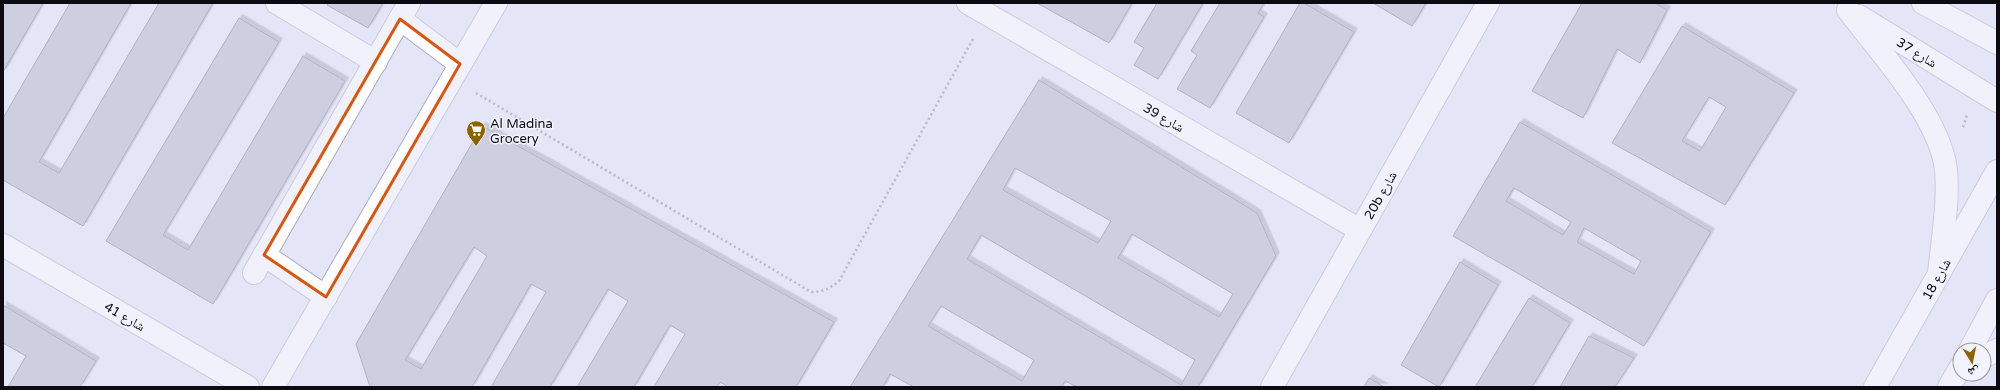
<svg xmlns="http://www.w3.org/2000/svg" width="2000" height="390" font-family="'Varela Round','Noto Naskh Arabic',sans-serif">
	<defs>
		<filter id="shadow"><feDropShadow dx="3.5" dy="-3.5" stdDeviation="0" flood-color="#0004"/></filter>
	</defs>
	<rect width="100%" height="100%" fill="#e4e5f7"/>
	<g fill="#b1b2c3" stroke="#727383" fill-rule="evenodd" filter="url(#shadow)">
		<path d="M 3,3 L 43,3 L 3,72 Z"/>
		<path d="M 70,3 L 131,3 L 39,162 L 59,173 L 159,3 L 213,3 L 83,226 L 3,180 L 3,118 Z"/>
		<path d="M 328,3 L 383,3 L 368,28 L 327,5 Z"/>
		<path d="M 1037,3 L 1132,3 L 1109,43 Z"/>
		<path d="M 1157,3 L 1203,3 L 1158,79 L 1134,65 L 1144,48 L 1134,42 Z"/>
		<path d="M 1220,3 L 1264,3 L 1258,13 L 1264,17 L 1210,108 L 1177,89 L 1197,55 L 1191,51 Z"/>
		<path d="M 1300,3 L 1304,3 L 1354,32 L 1289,143 L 1236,113 Z"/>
		<path d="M 1373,3 L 1426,3 L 1412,26 Z"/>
		<path d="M 1582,3 L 1655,3 L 1667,10 L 1640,63 L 1617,49 L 1583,118 L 1532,91 Z"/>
		<path d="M 239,18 L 279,42 L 163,235 L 188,250 L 303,56 L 345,81 L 213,304 L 106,241 Z"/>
		<path d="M 1682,26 L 1794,93 L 1725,205 L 1612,143 ZM 1709,97 L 1726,107 L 1700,151 L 1682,141 Z"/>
		<path d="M 1039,80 L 1257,213 L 1276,256 L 1198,387 L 1077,387 L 1065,381 L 1062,387 L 914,387 L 890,374 L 883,387 L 850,387 ZM 1015,168 L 1111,221 L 1098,243 L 1003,190 ZM 1132,234 L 1233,294 L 1219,317 L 1118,258 ZM 981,235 L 1195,360 L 1181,385 L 967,259 ZM 941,306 L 1034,360 L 1022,381 L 928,326 Z"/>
		<path d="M 1520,122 L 1711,232 L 1644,346 L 1453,236 ZM 1514,188 L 1571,222 L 1563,235 L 1506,201 ZM 1584,228 L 1641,261 L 1634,274 L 1577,242 Z"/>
		<path d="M 482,126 L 834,322 L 796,387 L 728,387 L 720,382 L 717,387 L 654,387 L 685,334 L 670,325 L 634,387 L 577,387 L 628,301 L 608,289 L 550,387 L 491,387 L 546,292 L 531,284 L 472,387 L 370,387 L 356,344 ZM 474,247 L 487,256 L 421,369 L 405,360 Z"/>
		<path d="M 1460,262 L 1498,285 L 1439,387 L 1401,365 Z"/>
		<path d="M 1529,298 L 1570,323 L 1532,387 L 1475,387 Z"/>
		<path d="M 3,305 L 96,361 L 80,387 L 8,387 L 26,356 L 3,343 Z"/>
		<path d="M 1589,336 L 1634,358 L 1615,387 L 1560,387 Z"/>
		<path d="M 1369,378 L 1384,387 L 1364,387 Z"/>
	</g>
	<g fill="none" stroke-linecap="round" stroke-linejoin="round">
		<g stroke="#acadbe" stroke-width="24">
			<g id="minor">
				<path d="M 277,3 L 376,62"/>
				<path d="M 968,3 L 1360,230"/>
				<path d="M 400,19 L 460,64"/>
				<path d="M 3,245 L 248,387"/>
				<path d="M 264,255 L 326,297"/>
				<path d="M 254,273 L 409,3"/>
				<path d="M 273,387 L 496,3"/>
				<path d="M 1272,387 L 1488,3"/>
			</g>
		</g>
		<g stroke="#acadbe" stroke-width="24">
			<g id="tertiary">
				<path d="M 1923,3 L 1997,43"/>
				<path d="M 1848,10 C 1880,52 1940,117 1946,170 C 1949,204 1942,240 1939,274"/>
				<path d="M 1859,16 L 1997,101"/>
				<path d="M 1970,350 L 1997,300"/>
				<path d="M 1984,357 L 1997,350"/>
				<path d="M 1875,387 L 1997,171"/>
				<path d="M 1949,387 L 1960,368"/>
			</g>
		</g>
		<g stroke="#82828f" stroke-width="2.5" stroke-dasharray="2 3" stroke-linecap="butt">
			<path d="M 476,93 L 811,292 C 823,292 831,288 839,281 L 973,39"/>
			<path d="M 1963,127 L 1967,115"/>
		</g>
		<use href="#minor" stroke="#fff" stroke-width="22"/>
		<use href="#tertiary" stroke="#fff" stroke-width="22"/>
	</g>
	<path d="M0 0H2000V390H0ZM 400,19 L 460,64 L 326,297 L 264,255 Z" fill="#e4e5f7" fill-opacity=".55" fill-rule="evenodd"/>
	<path fill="none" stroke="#dd550c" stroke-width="3" stroke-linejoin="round" d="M 400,19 L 460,64 L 326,297 L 264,255 Z"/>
	<defs>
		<g id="supermarket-pin" transform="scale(1)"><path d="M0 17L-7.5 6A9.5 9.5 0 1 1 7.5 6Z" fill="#8b6303" stroke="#f2f3fe"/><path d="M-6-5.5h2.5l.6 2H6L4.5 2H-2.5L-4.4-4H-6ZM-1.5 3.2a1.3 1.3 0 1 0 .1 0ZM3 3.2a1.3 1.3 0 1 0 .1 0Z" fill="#fff"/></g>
	</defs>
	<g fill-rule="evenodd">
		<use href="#supermarket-pin" x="476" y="130"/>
	</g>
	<g text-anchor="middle" stroke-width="3" stroke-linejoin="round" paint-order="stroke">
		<g font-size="13" fill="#0b0b11" stroke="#f2f3fe">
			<text transform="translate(1917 52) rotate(32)" y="5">شارع 37</text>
			<text transform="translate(1164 117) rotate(30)" y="5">شارع 39</text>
			<text transform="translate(1380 195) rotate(-61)" y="5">20b شارع</text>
			<text transform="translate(1936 279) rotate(-61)" y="5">شارع 18</text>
			<text transform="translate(125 316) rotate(30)" y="5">شارع 41</text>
		</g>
		<g font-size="13" fill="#0b0b11" stroke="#f2f3fe" text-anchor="start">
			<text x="490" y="128">Al Madina<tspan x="490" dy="15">Grocery</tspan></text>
		</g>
	</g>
	<rect width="2000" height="390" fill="none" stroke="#0b0b11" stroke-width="8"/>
	<g transform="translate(1972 362) rotate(170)"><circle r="19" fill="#f2f3fe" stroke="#96969f"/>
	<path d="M0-3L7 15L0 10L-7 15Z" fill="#8b6303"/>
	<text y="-6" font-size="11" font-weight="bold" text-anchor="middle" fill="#0b0b11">ش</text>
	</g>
</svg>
